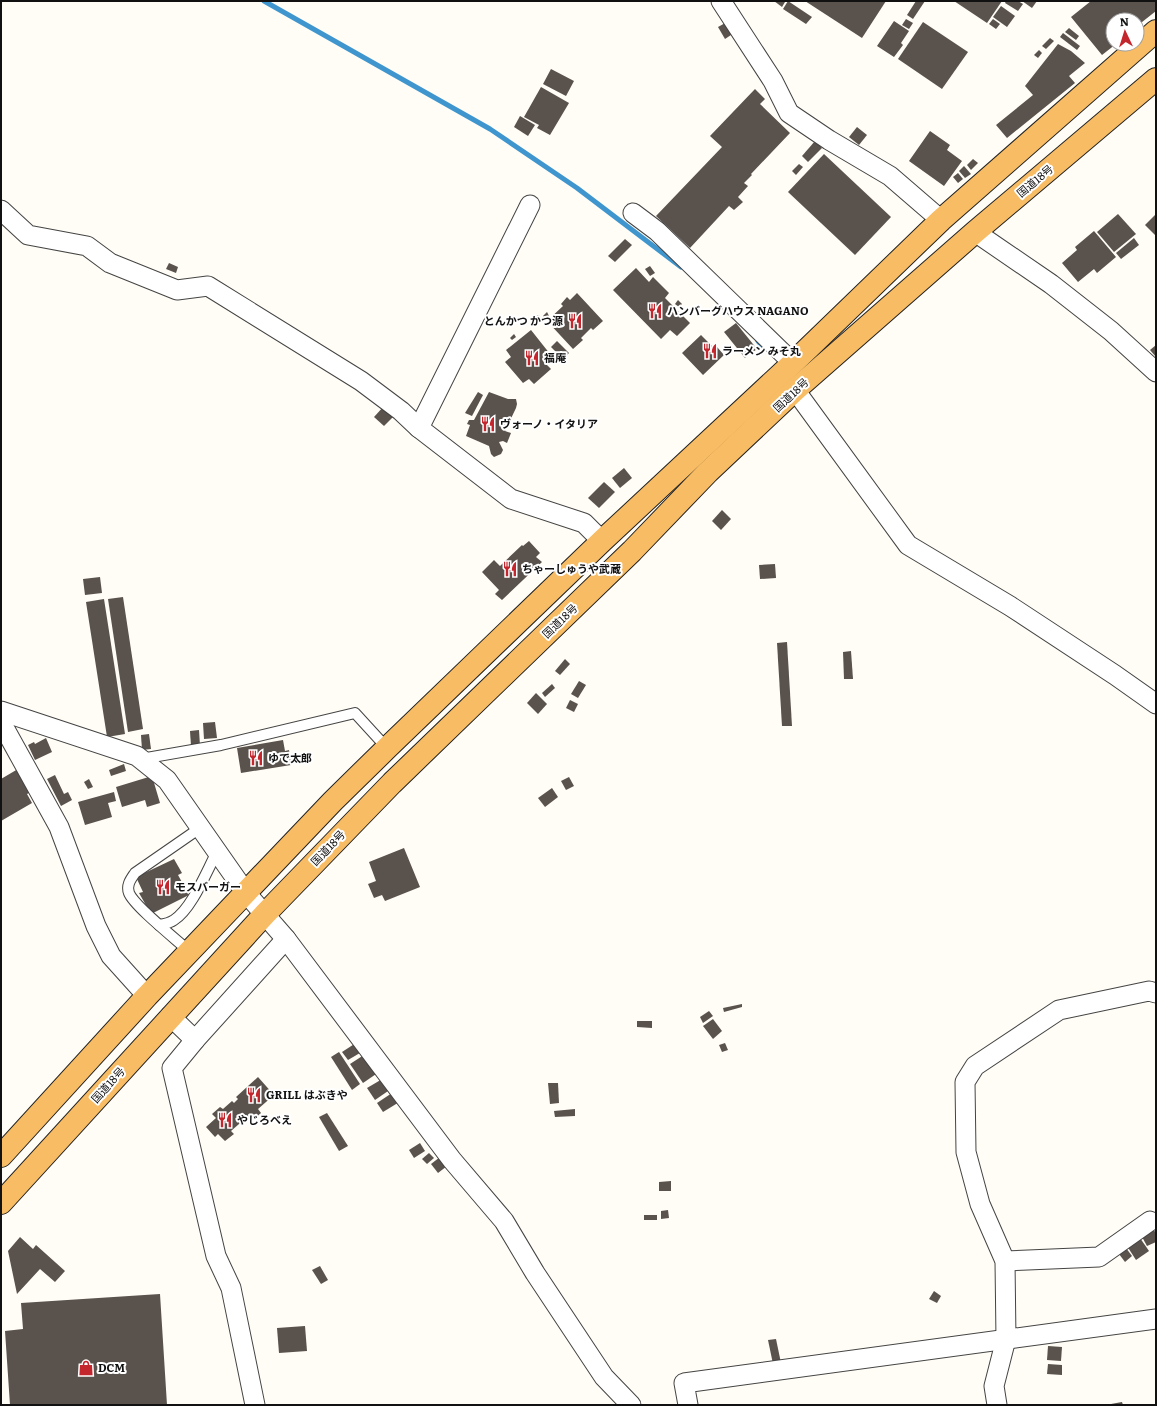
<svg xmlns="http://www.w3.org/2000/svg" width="1157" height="1406" font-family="Literata,'Noto Sans JP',serif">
	<rect width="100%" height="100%" fill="#fffdf5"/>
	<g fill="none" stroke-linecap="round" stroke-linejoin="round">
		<g stroke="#3f96cf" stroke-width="5">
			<path d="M 264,1 L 490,129 L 577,188 L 681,267"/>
			<path d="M 758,341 L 764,349"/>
		</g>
	</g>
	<g fill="#5a524d">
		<path d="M 774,1 L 784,1 L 785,2 L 782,7 Z"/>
		<path d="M 788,1 L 812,17 L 806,24 L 783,9 Z"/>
		<path d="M 805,1 L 886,1 L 862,38 Z"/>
		<path d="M 916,1 L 925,1 L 913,19 L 907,15 Z"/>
		<path d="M 954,1 L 1002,1 L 987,23 Z"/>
		<path d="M 1006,1 L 1018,1 L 1023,4 L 1018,11 L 1005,3 Z"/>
		<path d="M 1022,1 L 1037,1 L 1032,8 Z"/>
		<path d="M 1091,1 L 1156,1 L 1156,11 L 1137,26 L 1137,20 L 1113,20 L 1113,44 L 1116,44 L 1102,55 L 1071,17 Z"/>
		<path d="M 1001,6 L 1015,16 L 1007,27 L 993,17 Z"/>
		<path d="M 906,19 L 913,23 L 909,29 L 902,25 Z"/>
		<path d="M 993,19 L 1000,24 L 996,29 L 989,24 Z"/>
		<path d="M 894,21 L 909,31 L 901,43 L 903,45 L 894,57 L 877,46 Z"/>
		<path d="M 727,22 L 734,33 L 725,39 L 718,27 Z"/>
		<path d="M 923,22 L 968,52 L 942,89 L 898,59 Z"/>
		<path d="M 1069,28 L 1079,36 L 1076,40 L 1065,32 Z"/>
		<path d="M 1063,33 L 1080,46 L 1077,50 L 1060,37 Z"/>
		<path d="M 1050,38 L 1054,41 L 1046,49 L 1042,46 Z"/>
		<path d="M 1058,44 L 1071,51 L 1085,63 L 1069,76 L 1075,83 L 1007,138 L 996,125 L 1033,95 L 1025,86 Z"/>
		<path d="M 1039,50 L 1042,53 L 1038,58 L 1034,55 Z"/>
		<path d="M 551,69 L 574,81 L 566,96 L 543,84 Z"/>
		<path d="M 541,87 L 569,103 L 550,135 L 537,128 L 539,125 L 524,117 Z"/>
		<path d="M 755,89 L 765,99 L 760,104 L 790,133 L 751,174 L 752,175 L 744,183 L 748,186 L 738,197 L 743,202 L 734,210 L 729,206 L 690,248 L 656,216 L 722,147 L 710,136 Z"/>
		<path d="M 520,116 L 535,125 L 528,136 L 514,127 Z"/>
		<path d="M 857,127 L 867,135 L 859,145 L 849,137 Z"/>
		<path d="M 930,131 L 950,145 L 947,150 L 962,161 L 944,186 L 909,161 Z"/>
		<path d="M 815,141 L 822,148 L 808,162 L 802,156 Z"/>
		<path d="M 824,154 L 891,217 L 855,255 L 788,192 Z"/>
		<path d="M 973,159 L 978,163 L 971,170 L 967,165 Z"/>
		<path d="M 799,164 L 803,167 L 796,175 L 792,171 Z"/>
		<path d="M 964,166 L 971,174 L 965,178 L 959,171 Z"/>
		<path d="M 958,173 L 963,179 L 958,183 L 953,177 Z"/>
		<path d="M 1118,214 L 1136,234 L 1114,252 L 1097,232 Z"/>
		<path d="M 1156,214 L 1156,236 L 1145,225 Z"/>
		<path d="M 1094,231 L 1116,257 L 1097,273 L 1094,269 L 1078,282 L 1062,263 L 1077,250 L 1075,247 Z"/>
		<path d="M 1134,238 L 1139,245 L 1121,259 L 1116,253 Z"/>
		<path d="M 625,239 L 632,245 L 615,262 L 608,256 Z"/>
		<path d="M 169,263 L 178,267 L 176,273 L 166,269 Z"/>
		<path d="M 650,266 L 655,273 L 650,276 L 645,269 Z"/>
		<path d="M 636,268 L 649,282 L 653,277 L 669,293 L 665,298 L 690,323 L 677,336 L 670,330 L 661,339 L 613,290 Z"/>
		<path d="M 577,293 L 603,321 L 593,330 L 591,328 L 581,338 L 583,340 L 573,349 L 547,321 L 563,306 L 561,304 L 567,297 L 570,300 Z"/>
		<path d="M 678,300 L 682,304 L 679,307 L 675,304 Z"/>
		<path d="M 547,312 L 549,316 L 546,319 L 543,316 Z"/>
		<path d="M 539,315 L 542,319 L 539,321 L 536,316 Z"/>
		<path d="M 736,323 L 757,349 L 745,358 L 724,332 Z"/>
		<path d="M 531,330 L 554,359 L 547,365 L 551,369 L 534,384 L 529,379 L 523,383 L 505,362 L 511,357 L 506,350 Z"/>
		<path d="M 514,334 L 516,337 L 512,340 L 510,338 Z"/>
		<path d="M 701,335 L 715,349 L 717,347 L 724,355 L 703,375 L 682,353 Z"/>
		<path d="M 557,341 L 569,353 L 563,359 L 551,347 Z"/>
		<path d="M 1156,345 L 1156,357 L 1150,350 Z"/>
		<path d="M 478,392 L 483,395 L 472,416 L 465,413 Z"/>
		<path d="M 489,392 L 508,399 L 516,399 L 517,404 L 516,408 L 505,431 L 511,433 L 507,443 L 503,441 L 499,442 L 503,450 L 501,454 L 494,457 L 491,454 L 489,446 L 466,436 L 470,425 L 467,424 L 469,420 L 474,420 Z"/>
		<path d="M 384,406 L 394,416 L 384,426 L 374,417 Z"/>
		<path d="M 624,468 L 632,478 L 620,488 L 612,478 Z"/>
		<path d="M 604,482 L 615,492 L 599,508 L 588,498 Z"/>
		<path d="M 722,510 L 731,519 L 721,530 L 712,521 Z"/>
		<path d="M 529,541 L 540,553 L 536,557 L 542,562 L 502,600 L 495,594 L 499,590 L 482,572 L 494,560 L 500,566 L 522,545 L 523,546 Z"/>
		<path d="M 775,564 L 776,578 L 760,579 L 759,565 Z"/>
		<path d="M 100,577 L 102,593 L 85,595 L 83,579 Z"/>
		<path d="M 123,597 L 143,729 L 128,732 L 108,599 Z"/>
		<path d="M 104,599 L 125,734 L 107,737 L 86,602 Z"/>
		<path d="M 787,642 L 792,726 L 782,726 L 777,643 Z"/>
		<path d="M 851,651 L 853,679 L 844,679 L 843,652 Z"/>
		<path d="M 565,659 L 570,664 L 560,675 L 555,671 Z"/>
		<path d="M 579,681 L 586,685 L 578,698 L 571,694 Z"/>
		<path d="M 552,684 L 555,688 L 545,697 L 542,693 Z"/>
		<path d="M 536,693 L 547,704 L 538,714 L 527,703 Z"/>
		<path d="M 570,700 L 578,704 L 574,712 L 566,708 Z"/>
		<path d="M 215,722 L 217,738 L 204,739 L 203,723 Z"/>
		<path d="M 199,730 L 200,746 L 191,746 L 190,731 Z"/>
		<path d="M 149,734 L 151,749 L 142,750 L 141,735 Z"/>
		<path d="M 46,738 L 52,752 L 35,760 L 28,745 L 34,742 L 35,744 Z"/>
		<path d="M 283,740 L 285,751 L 289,750 L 291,765 L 241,773 L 237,748 Z"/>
		<path d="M 124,764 L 126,771 L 111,776 L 109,770 Z"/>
		<path d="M 23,766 L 31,792 L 27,794 L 32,803 L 1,821 L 1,779 Z"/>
		<path d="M 55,775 L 64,794 L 68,792 L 72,800 L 61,806 L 47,779 Z"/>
		<path d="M 152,776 L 160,803 L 147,807 L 145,800 L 122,807 L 116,787 Z"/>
		<path d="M 569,777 L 574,786 L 566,790 L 561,781 Z"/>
		<path d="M 89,779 L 93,787 L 88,789 L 84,782 Z"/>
		<path d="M 552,788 L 558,797 L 545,807 L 538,798 Z"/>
		<path d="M 114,792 L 116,801 L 108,803 L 112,817 L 85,825 L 78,802 Z"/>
		<path d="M 404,848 L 420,887 L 385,901 L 382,895 L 374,898 L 368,884 L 376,881 L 369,862 Z"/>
		<path d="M 174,859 L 182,873 L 178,875 L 189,895 L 151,914 L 139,893 L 143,892 L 136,877 Z"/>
		<path d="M 742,1004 L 742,1007 L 724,1012 L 723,1008 Z"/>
		<path d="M 709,1011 L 713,1016 L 703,1023 L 700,1017 Z"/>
		<path d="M 713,1019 L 722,1031 L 713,1039 L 703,1026 Z"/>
		<path d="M 637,1021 L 652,1021 L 652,1028 L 637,1027 Z"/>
		<path d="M 359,1041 L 365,1050 L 348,1060 L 342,1052 Z"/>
		<path d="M 725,1043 L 728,1050 L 722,1052 L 719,1045 Z"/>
		<path d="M 339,1052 L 360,1084 L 352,1090 L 331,1057 Z"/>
		<path d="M 367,1053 L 379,1072 L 363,1083 L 350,1064 Z"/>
		<path d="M 258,1077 L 274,1095 L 258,1109 L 261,1113 L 251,1122 L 247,1117 L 231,1131 L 234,1134 L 225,1141 L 218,1134 L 215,1137 L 206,1127 L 216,1118 L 212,1114 L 220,1107 L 223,1109 L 232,1101 L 234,1103 L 238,1099 L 236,1097 Z"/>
		<path d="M 384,1078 L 391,1089 L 375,1100 L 367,1088 Z"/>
		<path d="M 548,1083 L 558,1083 L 559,1103 L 550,1104 Z"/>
		<path d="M 395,1091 L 401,1101 L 383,1112 L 377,1103 Z"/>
		<path d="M 575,1109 L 575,1116 L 555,1117 L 554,1111 Z"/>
		<path d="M 327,1113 L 348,1146 L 339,1151 L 319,1117 Z"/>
		<path d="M 420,1143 L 425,1151 L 414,1158 L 409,1150 Z"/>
		<path d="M 429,1153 L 434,1158 L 427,1164 L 422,1159 Z"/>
		<path d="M 444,1154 L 451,1163 L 438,1173 L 431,1164 Z"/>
		<path d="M 671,1181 L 671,1191 L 659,1191 L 659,1182 Z"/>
		<path d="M 668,1210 L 669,1218 L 661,1219 L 661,1211 Z"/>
		<rect x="644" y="1215" width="13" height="5"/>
		<path d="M 1153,1229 L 1156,1233 L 1156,1242 L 1147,1246 L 1141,1235 Z"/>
		<path d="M 20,1237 L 33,1249 L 36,1245 L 65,1271 L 55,1282 L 40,1269 L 17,1294 L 8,1251 Z"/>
		<path d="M 1140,1238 L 1149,1251 L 1136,1260 L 1127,1246 Z"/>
		<path d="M 1126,1248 L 1132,1256 L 1125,1262 L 1119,1254 Z"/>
		<path d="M 320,1266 L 328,1280 L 321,1284 L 312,1270 Z"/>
		<path d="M 934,1291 L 941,1296 L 937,1303 L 929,1299 Z"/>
		<path d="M 160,1294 L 167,1405 L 10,1405 L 5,1331 L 23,1329 L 21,1303 Z"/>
		<path d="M 305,1326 L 307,1351 L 279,1353 L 277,1328 Z"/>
		<path d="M 776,1339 L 781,1363 L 773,1364 L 768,1340 Z"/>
		<path d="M 1048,1346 L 1062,1347 L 1061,1361 L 1047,1360 Z"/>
		<path d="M 1048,1364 L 1062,1365 L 1062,1375 L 1047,1374 Z"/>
		<path d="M 1122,1402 L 1123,1405 L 1111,1405 L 1111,1404 Z"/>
	</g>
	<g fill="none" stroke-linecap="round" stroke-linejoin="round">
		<g stroke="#444" stroke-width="12">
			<g id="service">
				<path d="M 141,759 L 221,745 L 355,713 L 387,748"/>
				<path d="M 159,925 C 165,924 170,923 174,920 C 192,909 207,870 217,852"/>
				<path d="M 190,952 C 177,940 134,906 129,893 C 126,885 131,879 135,873 L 200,828"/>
			</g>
		</g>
		<g stroke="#444" stroke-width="21">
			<g id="minor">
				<path d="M 721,1 L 773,81 L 789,113 L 829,140 L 890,176 L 941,220"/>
				<path d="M 530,205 L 419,428 L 511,499 L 584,523 L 602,541"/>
				<path d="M 1,210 L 28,235 L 87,246 L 110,263 L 177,290 L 208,286 L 361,381 L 401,411 L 419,428"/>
				<path d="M 633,213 L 657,231 L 793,363"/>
				<path d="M 975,232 L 1051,284 L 1111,331 L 1156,372"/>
				<path d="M 795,390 L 908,545 L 1010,606 L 1115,675 L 1156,704"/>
				<path d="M 1,711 L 137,756 L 167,780 L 246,893 L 286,939 L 452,1160 L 504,1221 L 535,1273 L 604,1377 L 631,1405"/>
				<path d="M 1,722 L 59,827 L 96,926 L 111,956 L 147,996"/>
				<path d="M 170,1016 L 195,1040 L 172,1068 L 216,1256 L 231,1288 L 255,1405"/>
				<path d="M 195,1040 L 286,939"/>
				<path d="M 1005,1261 L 1099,1257 L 1150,1221"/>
				<path d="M 688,1405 L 684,1383 L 1156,1319"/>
				<path d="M 997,1405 L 994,1386 L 1006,1339 L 1005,1261 L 980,1204 L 966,1152 L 965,1082 L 975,1066 L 1059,1010 L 1149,991 L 1156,993"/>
			</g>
		</g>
		<g stroke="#222" stroke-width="24">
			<g id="trunk">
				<path d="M 1,1156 L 147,996 L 333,801 L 387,748 L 602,541 L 793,363 L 941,220 L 1156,31"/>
				<path d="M 1,1203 L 265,914 L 392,783 L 632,551 L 708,472 L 795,390 L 975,232 L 1156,79"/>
			</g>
		</g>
		<use href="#service" stroke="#fff" stroke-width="10"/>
		<use href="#minor" stroke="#fff" stroke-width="19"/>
		<use href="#trunk" stroke="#f7bc64" stroke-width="22"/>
	</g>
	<defs>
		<g id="restaurant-bare" transform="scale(1.2)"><path d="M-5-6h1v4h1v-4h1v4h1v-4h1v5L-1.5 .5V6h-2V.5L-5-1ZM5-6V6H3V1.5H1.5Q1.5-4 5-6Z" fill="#c4262e" stroke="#fff" stroke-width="2.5" paint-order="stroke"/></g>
		<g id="shop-bare" transform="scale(1.2)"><path d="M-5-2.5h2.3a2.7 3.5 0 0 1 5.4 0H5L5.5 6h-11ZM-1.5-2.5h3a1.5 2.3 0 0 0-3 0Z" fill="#c4262e" stroke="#fff" stroke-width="2.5" paint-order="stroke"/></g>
	</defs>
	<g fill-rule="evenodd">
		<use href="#restaurant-bare" x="655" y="311"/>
		<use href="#restaurant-bare" x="575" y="321"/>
		<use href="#restaurant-bare" x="710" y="351"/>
		<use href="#restaurant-bare" x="532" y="358"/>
		<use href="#restaurant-bare" x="488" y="424"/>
		<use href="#restaurant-bare" x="510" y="569"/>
		<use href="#restaurant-bare" x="256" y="758"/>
		<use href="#restaurant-bare" x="163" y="887"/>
		<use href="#restaurant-bare" x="254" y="1095"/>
		<use href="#restaurant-bare" x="225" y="1120"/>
		<use href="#shop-bare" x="86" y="1368"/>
	</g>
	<g text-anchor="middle" stroke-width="4" stroke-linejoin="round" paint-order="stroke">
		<g font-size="11" fill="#111" stroke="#fff">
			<text transform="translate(1035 181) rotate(-40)" y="4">国道18号</text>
			<text transform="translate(791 395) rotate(-43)" y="4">国道18号</text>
			<text transform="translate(560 621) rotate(-44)" y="4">国道18号</text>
			<text transform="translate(328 848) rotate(-46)" y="4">国道18号</text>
			<text transform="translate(108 1085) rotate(-48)" y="4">国道18号</text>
		</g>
		<g font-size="11" font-weight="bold" fill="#111" stroke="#fff" text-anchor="start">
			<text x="667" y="315">ハンバーグハウス NAGANO</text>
			<text x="563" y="325" text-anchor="end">とんかつ かつ源</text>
			<text x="722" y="355">ラーメン みそ丸</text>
			<text x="544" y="362">福庵</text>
			<text x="500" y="428">ヴォーノ・イタリア</text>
			<text x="522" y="573">ちゃーしゅうや武蔵</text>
			<text x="268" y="762">ゆで太郎</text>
			<text x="175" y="891">モスバーガー</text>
			<text x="266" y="1099">GRILL はぶきや</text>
			<text x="237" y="1124">やじろべえ</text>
			<text x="98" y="1372">DCM</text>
		</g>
	</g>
	<rect width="1157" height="1406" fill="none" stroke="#111111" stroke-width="4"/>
	<g transform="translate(1125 32) rotate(356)"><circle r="19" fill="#ffffff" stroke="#a0a0a0"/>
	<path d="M0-3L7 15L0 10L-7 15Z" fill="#c4262e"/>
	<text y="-6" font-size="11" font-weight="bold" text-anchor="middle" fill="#111111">N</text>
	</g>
</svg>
